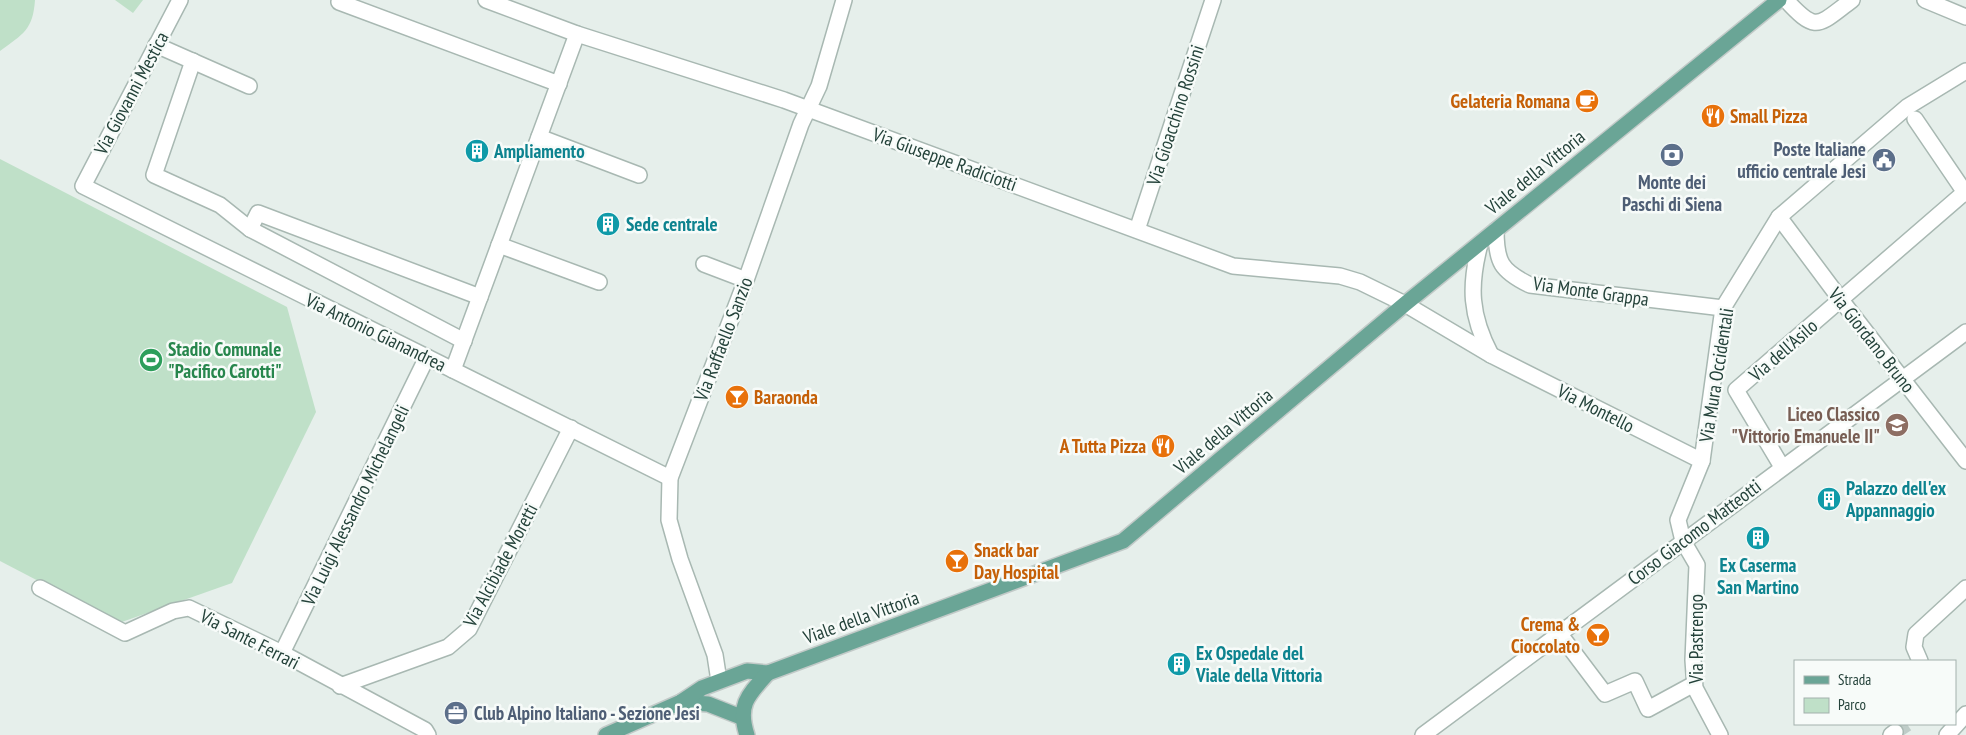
<svg xmlns="http://www.w3.org/2000/svg" width="1966" height="735" font-family="'PT Sans Narrow',sans-serif">
	<rect width="100%" height="100%" fill="#e6efeb"/>
	<g fill="#bfe0c8">
		<path d="M 0,0 L 35,0 C 33,30 23,34 0,51 Z"/>
		<path d="M 115,0 L 143,0 L 133,13 Z"/>
		<path d="M 0,159 L 287,307 L 316,412 L 232,583 L 119,623 L 0,561 Z"/>
	</g>
	<g fill="none" stroke-linecap="round" stroke-linejoin="round">
		<path stroke="#bfccc8" stroke-width="15" stroke-dasharray="15 8" stroke-linecap="butt" d="M 1895,732 L 1907,724"/>
		<g stroke="#a8b8b2" stroke-width="18">
			<g id="minor">
				<path d="M 180,0 L 83,186 L 670,478"/>
				<path d="M 486,0 L 577,34 L 784,100 L 1233,266 L 1340,276 L 1360,282 L 1405,304 L 1491,355 L 1702,461"/>
				<path d="M 1786,0 C 1817,34 1818,25 1852,0"/>
				<path d="M 1925,0 L 1966,17"/>
				<path d="M 339,2 L 559,84"/>
				<path d="M 156,45 L 249,86"/>
				<path d="M 193,61 L 154,175 L 220,205 L 250,229 L 464,341"/>
				<path d="M 1915,119 L 1966,194"/>
				<path d="M 539,137 L 639,175"/>
				<path d="M 1779,217 L 1841,300 L 1966,461"/>
				<path d="M 250,229 L 258,213 L 480,297"/>
				<path d="M 1137,230 L 1213,0"/>
				<path d="M 1496,230 C 1496,262 1501,271 1530,285 L 1723,308"/>
				<path d="M 1480,244 C 1469,286 1470,315 1491,355"/>
				<path d="M 499,245 L 599,282"/>
				<path d="M 704,264 L 746,280"/>
				<path d="M 453,370 L 577,34"/>
				<path d="M 1782,467 L 1736,390 L 1965,192"/>
				<path d="M 40,588 L 125,633 L 173,611 L 189,608 L 282,653 L 425,730 L 428,735"/>
				<path d="M 1559,633 L 1605,694 L 1635,681 L 1648,709 L 1694,684"/>
				<path d="M 282,653 L 427,357"/>
				<path d="M 1920,661 L 1914,647 L 1916,634 L 1966,588"/>
				<path d="M 719,681 L 715,655 L 680,559 L 669,520 L 670,478 L 746,280 L 801,124 L 819,86 L 844,0"/>
				<path d="M 340,686 L 448,647 L 469,629 L 571,428"/>
				<path d="M 1423,735 L 1966,332"/>
				<path d="M 1720,735 L 1695,688 L 1693,660 L 1697,565 L 1683,541 L 1678,520 L 1702,461 L 1723,308 L 1779,217 L 1907,107 L 1966,71"/>
				<path d="M 1891,735 L 1895,732"/>
				<path d="M 1947,735 L 1966,714"/>
			</g>
		</g>
		<g stroke="#c2cac8" stroke-width="18">
			<g id="major">
				<path d="M 681,702 L 708,704 L 741,717"/>
				<path d="M 606,735 L 681,702 L 702,688 L 747,671 L 768,673 L 1123,541 L 1405,304 L 1779,0"/>
				<path d="M 747,735 C 737,705 748,695 768,673"/>
			</g>
		</g>
		<use href="#minor" stroke="#fff" stroke-width="15"/>
		<use href="#major" stroke="#6aa596" stroke-width="15"/>
	</g>
	<defs>
		<g id="cafe-disc" transform="scale(1.25)"><circle r="9.5" fill="#e8710a" stroke="#f7fbf9"/><path d="M-5.5-4.5H6V0H3Q3 3.5 0 3.5H-2.5Q-5.5 3.5-5.5 0ZM3-3.2v2h1.7v-2ZM-6 4.5H4V6H-6Z" fill="#fff"/></g>
		<g id="restaurant-disc" transform="scale(1.25)"><circle r="9.5" fill="#e8710a" stroke="#f7fbf9"/><path d="M-5-6h1v4h1v-4h1v4h1v-4h1v5L-1.5 .5V6h-2V.5L-5-1ZM5-6V6H3V1.5H1.5Q1.5-4 5-6Z" fill="#fff"/></g>
		<g id="building-disc" transform="scale(1.25)"><circle r="9.5" fill="#0f9aa8" stroke="#f7fbf9"/><path d="M-4-6H4V6H1V3H-1V6H-4ZM-2.5-4.3h1.7v1.8h-1.7ZM.8-4.3h1.7v1.8H.8ZM-2.5-1h1.7V.8h-1.7ZM.8-1h1.7V.8H.8Z" fill="#fff"/></g>
		<g id="bank-disc" transform="scale(1.25)"><circle r="9.5" fill="#5c6f8a" stroke="#f7fbf9"/><path d="M-6-4H6V4H-6ZM0-2.3a2.3 2.3 0 1 0 0 4.6a2.3 2.3 0 1 0 0-4.6Z" fill="#fff"/></g>
		<g id="civic-disc" transform="scale(1.25)"><circle r="9.5" fill="#5c6f8a" stroke="#f7fbf9"/><path d="M-.6-6.5H3V-4.5H.6V-3L4-1V1h2V6H-6V1h2V-1L-.6-3ZM-1.2 2.5V6h2.4V2.5Z" fill="#fff"/></g>
		<g id="stadium-disc" transform="scale(1.25)"><circle r="9.5" fill="#2e9e5b" stroke="#f7fbf9"/><path d="M0-5a6.5 5 0 1 0 0 10a6.5 5 0 1 0 0-10ZM-3.5-1.8h7v3.6h-7Z" fill="#fff"/></g>
		<g id="bar-disc" transform="scale(1.25)"><circle r="9.5" fill="#e8710a" stroke="#f7fbf9"/><path d="M-6-5H6L.8 .8V4.5H3.5V6h-7V4.5H-.8V.8Z" fill="#fff"/></g>
		<g id="school-disc" transform="scale(1.25)"><circle r="9.5" fill="#8d6e63" stroke="#f7fbf9"/><path d="M0-5L7-2L0 1L-7-2ZM-4 1L0 2.5L4 1V4Q0 6-4 4Z" fill="#fff"/></g>
		<g id="office-disc" transform="scale(1.25)"><circle r="9.5" fill="#5c6f8a" stroke="#f7fbf9"/><path d="M-6-3h4V-5.5h4V-3h4V5H-6ZM-1-4.5V-3h2v-1.5ZM-6 0V1H6V0Z" fill="#fff"/></g>
	</defs>
	<g fill-rule="evenodd">
		<use href="#cafe-disc" x="1587" y="101"/>
		<use href="#restaurant-disc" x="1713" y="116"/>
		<use href="#building-disc" x="477" y="151"/>
		<use href="#bank-disc" x="1672" y="155"/>
		<use href="#civic-disc" x="1884" y="160"/>
		<use href="#building-disc" x="608" y="224"/>
		<use href="#stadium-disc" x="151" y="360"/>
		<use href="#bar-disc" x="737" y="397"/>
		<use href="#school-disc" x="1897" y="425"/>
		<use href="#restaurant-disc" x="1163" y="446"/>
		<use href="#building-disc" x="1829" y="499"/>
		<use href="#building-disc" x="1758" y="538"/>
		<use href="#bar-disc" x="957" y="561"/>
		<use href="#bar-disc" x="1598" y="635"/>
		<use href="#building-disc" x="1179" y="664"/>
		<use href="#office-disc" x="456" y="713"/>
	</g>
	<g text-anchor="middle" stroke-width="5" stroke-linejoin="round" paint-order="stroke">
		<g font-size="19" fill="#24423a" stroke="#f7fbf9">
			<text transform="translate(131 93) rotate(-62)" y="7">Via Giovanni Mestica</text>
			<text transform="translate(1175 115) rotate(-72)" y="7">Via Gioacchino Rossini</text>
			<text transform="translate(945 159) rotate(20)" y="7">Via Giuseppe Radiciotti</text>
			<text transform="translate(1535 172) rotate(-39)" y="7">Viale della Vittoria</text>
			<text transform="translate(1591 291) rotate(8)" y="7">Via Monte Grappa</text>
			<text transform="translate(376 332) rotate(26)" y="7">Via Antonio Gianandrea</text>
			<text transform="translate(723 339) rotate(-69)" y="7">Via Raffaello Sanzio</text>
			<text transform="translate(1872 340) rotate(52)" y="7">Via Giordano Bruno</text>
			<text transform="translate(1783 350) rotate(-41)" y="7">Via dell'Asilo</text>
			<text transform="translate(1716 375) rotate(-81)" y="7">Via Mura Occidentali</text>
			<text transform="translate(1596 408) rotate(27)" y="7">Via Montello</text>
			<text transform="translate(1223 431) rotate(-40)" y="7">Viale della Vittoria</text>
			<text transform="translate(355 505) rotate(-64)" y="7">Via Luigi Alessandro Michelangeli</text>
			<text transform="translate(1694 532) rotate(-37)" y="7">Corso Giacomo Matteotti</text>
			<text transform="translate(500 565) rotate(-62)" y="7">Via Alcibiade Moretti</text>
			<text transform="translate(861 617) rotate(-20)" y="7">Viale della Vittoria</text>
			<text transform="translate(250 639) rotate(27)" y="7">Via Sante Ferrari</text>
			<text transform="translate(1696 639) rotate(-90)" y="7">Via Pastrengo</text>
		</g>
		<g font-size="19" font-weight="bold" fill="#c56008" stroke="#f7fbf9" text-anchor="end">
			<text x="1570" y="108">Gelateria Romana</text>
			<text x="1730" y="123" text-anchor="start">Small Pizza</text>
			<text x="754" y="404" text-anchor="start">Baraonda</text>
			<text x="1146" y="453">A Tutta Pizza</text>
			<text x="974" y="557" text-anchor="start">Snack bar<tspan x="974" dy="22">Day Hospital</tspan></text>
			<text x="1580" y="631">Crema &amp;<tspan x="1580" dy="22">Cioccolato</tspan></text>
		</g>
		<g font-size="19" font-weight="bold" fill="#4e5e75" stroke="#f7fbf9" text-anchor="end">
			<text x="1866" y="156">Poste Italiane<tspan x="1866" dy="22">ufficio centrale Jesi</tspan></text>
			<text x="1672" y="189" text-anchor="middle">Monte dei<tspan x="1672" dy="22">Paschi di Siena</tspan></text>
			<text x="474" y="720" text-anchor="start">Club Alpino Italiano - Sezione Jesi</text>
		</g>
		<g font-size="19" font-weight="bold" fill="#0d838f" stroke="#f7fbf9" text-anchor="start">
			<text x="494" y="158">Ampliamento</text>
			<text x="626" y="231">Sede centrale</text>
			<text x="1846" y="495">Palazzo dell'ex<tspan x="1846" dy="22">Appannaggio</tspan></text>
			<text x="1758" y="572" text-anchor="middle">Ex Caserma<tspan x="1758" dy="22">San Martino</tspan></text>
			<text x="1196" y="660">Ex Ospedale del<tspan x="1196" dy="22">Viale della Vittoria</tspan></text>
		</g>
		<g font-size="19" font-weight="bold" fill="#27864d" stroke="#f7fbf9" text-anchor="start">
			<text x="168" y="356">Stadio Comunale<tspan x="168" dy="22">"Pacifico Carotti"</tspan></text>
		</g>
		<g font-size="19" font-weight="bold" fill="#785e54" stroke="#f7fbf9" text-anchor="end">
			<text x="1880" y="421">Liceo Classico<tspan x="1880" dy="22">"Vittorio Emanuele II"</tspan></text>
		</g>
	</g>
	<rect x="1794" y="660" width="162" height="65" fill="#f7fbf9" stroke="#a3b1ad"/>
	<rect x="1804" y="676" width="25" height="8" fill="#6aa596" stroke="#a3b1ad"/>
	<text x="1838" y="685" font-size="15" fill="#24423a">Strada</text>
	<rect x="1804" y="698" width="25" height="15" fill="#bfe0c8" stroke="#a3b1ad"/>
	<text x="1838" y="710" font-size="15" fill="#24423a">Parco</text>
</svg>
